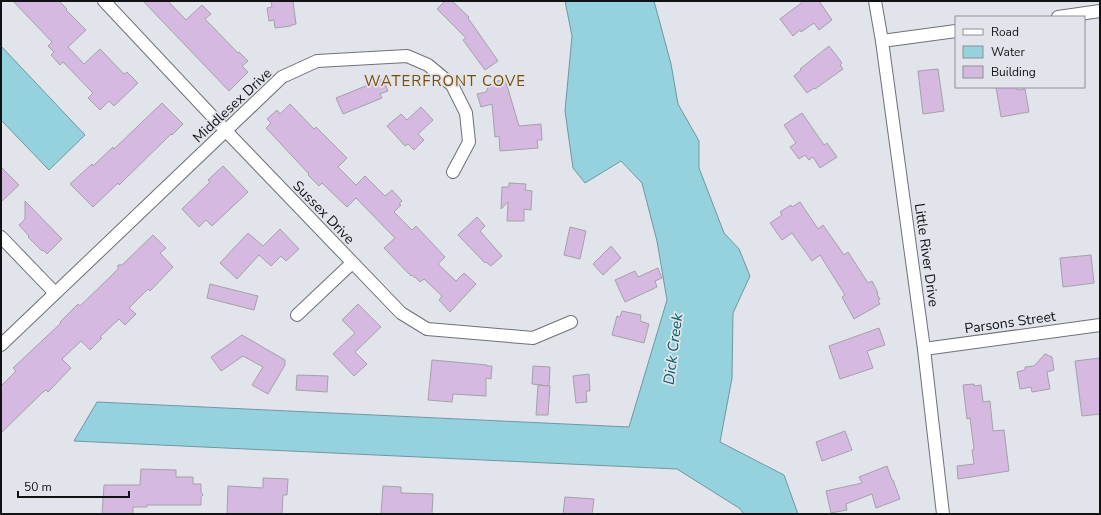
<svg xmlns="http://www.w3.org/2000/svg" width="1101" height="515" font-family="'Nunito Sans',sans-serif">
	<rect width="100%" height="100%" fill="#e1e4eb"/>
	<g fill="#96d1de" stroke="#6e98a1">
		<path d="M 565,1 L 654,1 L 671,64 L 678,104 L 699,141 L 699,168 L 724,233 L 739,249 L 750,276 L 733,313 L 732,378 L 720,442 L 784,475 L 798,514 L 744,514 L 739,508 L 677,469 L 74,441 L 97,402 L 629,427 L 667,300 L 657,241 L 642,183 L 621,161 L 585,183 L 573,168 L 565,111 L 572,36 Z"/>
		<path d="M 1,46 L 85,135 L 49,170 L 1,120 Z"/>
	</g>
	<g fill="#d5b9e1" stroke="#a5a1a8">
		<path d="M 13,1 L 59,1 L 67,9 L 66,10 L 86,30 L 68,47 L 84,64 L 100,49 L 124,74 L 127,72 L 138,83 L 114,106 L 109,101 L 100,110 L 88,98 L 93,93 L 63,62 L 60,65 L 51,55 L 54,52 L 48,46 L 52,42 Z"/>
		<path d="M 143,1 L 168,1 L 186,20 L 202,5 L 211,14 L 205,19 L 238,53 L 239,52 L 248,61 L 242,66 L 248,72 L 229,91 Z"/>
		<path d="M 271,1 L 293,1 L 296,24 L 291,25 L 291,26 L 275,28 L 274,20 L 269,21 L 267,8 L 272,7 Z"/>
		<path d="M 445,1 L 452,1 L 469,17 L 468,18 L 498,61 L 485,70 L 463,40 L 466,38 L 437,9 Z"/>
		<path d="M 804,1 L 819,1 L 832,20 L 819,30 L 814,23 L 801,32 L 800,30 L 793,36 L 780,19 Z"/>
		<path d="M 829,46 L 842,63 L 840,65 L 843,69 L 815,89 L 814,88 L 807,93 L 794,76 L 801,70 L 800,69 Z"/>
		<path d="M 938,69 L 944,111 L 923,114 L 918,71 Z"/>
		<path d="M 383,79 L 388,91 L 380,94 L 382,98 L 343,114 L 336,98 Z"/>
		<path d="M 505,79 L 519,126 L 541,124 L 542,140 L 537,140 L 538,148 L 500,151 L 499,136 L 495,137 L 492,104 L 481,107 L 477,94 L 486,92 L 490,83 Z"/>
		<path d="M 996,87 L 1017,87 L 1017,90 L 1025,89 L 1029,112 L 1001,117 Z"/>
		<path d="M 162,103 L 183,124 L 172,135 L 171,134 L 119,185 L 118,183 L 93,207 L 70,184 L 92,164 L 93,166 L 113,147 L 114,149 Z"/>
		<path d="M 290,104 L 314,129 L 316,127 L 347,158 L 338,167 L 356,185 L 365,176 L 385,196 L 392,190 L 402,201 L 399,204 L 401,205 L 394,212 L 412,230 L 416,226 L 445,257 L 438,264 L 456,281 L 464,273 L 476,284 L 450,312 L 439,300 L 442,296 L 424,279 L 420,282 L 415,277 L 415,278 L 412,275 L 411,276 L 384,248 L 395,238 L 356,198 L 347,207 L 322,183 L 319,186 L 308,175 L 309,174 L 266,128 L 271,123 L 267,119 L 277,110 L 280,114 Z"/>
		<path d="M 421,107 L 433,120 L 418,134 L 424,140 L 414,150 L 408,144 L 405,146 L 387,126 L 401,114 L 407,120 Z"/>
		<path d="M 802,113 L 824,145 L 827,143 L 837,157 L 820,168 L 813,157 L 809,160 L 805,155 L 799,159 L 790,147 L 796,143 L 784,125 Z"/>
		<path d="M 223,166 L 248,192 L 212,226 L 206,220 L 199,227 L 182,209 L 210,182 L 208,180 Z"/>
		<path d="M 1,167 L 19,185 L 1,202 Z"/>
		<path d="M 509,183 L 526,184 L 525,190 L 532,191 L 531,210 L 524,209 L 524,221 L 507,221 L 508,202 L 501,209 L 502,187 L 509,187 Z"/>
		<path d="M 25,201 L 62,239 L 47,254 L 43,250 L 42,251 L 28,237 L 29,236 L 19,225 L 25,219 Z"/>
		<path d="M 800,202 L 818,229 L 823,225 L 844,255 L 848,252 L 868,283 L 872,281 L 878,293 L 877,294 L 880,299 L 878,300 L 880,304 L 854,319 L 842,297 L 845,295 L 820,255 L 812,261 L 792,233 L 782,240 L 770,223 L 782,215 L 780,212 L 791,205 L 792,207 Z"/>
		<path d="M 477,217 L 485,226 L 480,231 L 502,256 L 491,266 L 486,262 L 485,263 L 458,235 Z"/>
		<path d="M 570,227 L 586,231 L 580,259 L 564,255 Z"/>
		<path d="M 280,229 L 299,249 L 286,261 L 281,256 L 271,266 L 259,255 L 237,279 L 220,263 L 248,233 L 263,246 Z"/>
		<path d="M 153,235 L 166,248 L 160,253 L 173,267 L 150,291 L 148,289 L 129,308 L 136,314 L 125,325 L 119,319 L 100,337 L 102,338 L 90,350 L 81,341 L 62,359 L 71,368 L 48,392 L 46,390 L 43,392 L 1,433 L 1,386 L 16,371 L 13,368 L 61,323 L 60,322 L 78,304 L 80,306 L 111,276 L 118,269 L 118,265 L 122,265 Z"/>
		<path d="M 611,246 L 621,258 L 603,275 L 593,264 Z"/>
		<path d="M 1091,255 L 1094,283 L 1063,287 L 1060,258 Z"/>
		<path d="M 658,268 L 662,278 L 655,281 L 657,287 L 625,302 L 615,280 L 635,271 L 638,277 Z"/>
		<path d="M 210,284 L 258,296 L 254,310 L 207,298 Z"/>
		<path d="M 358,304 L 381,327 L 355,352 L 367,364 L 354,376 L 333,354 L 355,333 L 342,320 Z"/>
		<path d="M 622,311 L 641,315 L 640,321 L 649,324 L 644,343 L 612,335 L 617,316 L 620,317 Z"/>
		<path d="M 879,328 L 885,345 L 867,351 L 873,368 L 840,379 L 829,346 Z"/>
		<path d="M 242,335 L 285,360 L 285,365 L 268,394 L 252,385 L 263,367 L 243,356 L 221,371 L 211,357 Z"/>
		<path d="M 1045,354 L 1052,357 L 1054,370 L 1047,372 L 1050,389 L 1032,392 L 1031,387 L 1020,389 L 1017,372 L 1025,370 L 1025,367 L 1034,366 Z"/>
		<path d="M 1100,358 L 1100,414 L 1082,416 L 1075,361 Z"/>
		<path d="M 432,360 L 487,365 L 487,366 L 492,366 L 491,379 L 486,378 L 486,396 L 453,394 L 452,402 L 428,400 Z"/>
		<path d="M 533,366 L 550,367 L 549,386 L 532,384 Z"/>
		<path d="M 589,374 L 590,391 L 586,391 L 587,402 L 576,403 L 573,376 Z"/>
		<path d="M 297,375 L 328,376 L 327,392 L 296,390 Z"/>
		<path d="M 974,384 L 974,386 L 981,385 L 983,402 L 990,401 L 993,431 L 1004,430 L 1009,471 L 958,479 L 957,466 L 974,464 L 972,450 L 974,449 L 970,418 L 967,419 L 963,385 Z"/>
		<path d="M 538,385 L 550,386 L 548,415 L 536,415 Z"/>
		<path d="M 845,431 L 852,450 L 822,461 L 816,442 Z"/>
		<path d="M 887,466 L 892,480 L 893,480 L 900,499 L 876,508 L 872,494 L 846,504 L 847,510 L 831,513 L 826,491 L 862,483 L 859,477 Z"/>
		<path d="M 141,469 L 176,470 L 176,477 L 193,477 L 193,484 L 201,484 L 201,492 L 203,495 L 201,497 L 201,505 L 147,505 L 147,507 L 133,507 L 133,514 L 102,514 L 104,485 L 140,485 Z"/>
		<path d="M 263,478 L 288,479 L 287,495 L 283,495 L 282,514 L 227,514 L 228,486 L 263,488 Z"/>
		<path d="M 383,486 L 401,487 L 401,493 L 433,494 L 432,514 L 381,514 Z"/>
		<path d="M 565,497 L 594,499 L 592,514 L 563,514 Z"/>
	</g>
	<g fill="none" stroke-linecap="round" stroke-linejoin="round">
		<g stroke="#6f7178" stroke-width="14">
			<g id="minor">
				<path d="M 104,1 L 226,131 L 401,313 L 427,329 L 533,338 L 571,322"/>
				<path d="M 875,1 L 882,41 L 924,349 L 943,514"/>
				<path d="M 1058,17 L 1100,11"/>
				<path d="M 882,41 L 956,31"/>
				<path d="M 1,237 L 55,293"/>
				<path d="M 297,315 L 352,263"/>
				<path d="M 1,345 L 282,77 L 317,61 L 407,56 L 428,65 L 452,85 L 466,113 L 469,142 L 453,172"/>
				<path d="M 924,349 L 1100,325"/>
			</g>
		</g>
		<use href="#minor" stroke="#fff" stroke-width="12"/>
	</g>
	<g text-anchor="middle" stroke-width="3.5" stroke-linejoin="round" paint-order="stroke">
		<g font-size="14" fill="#111214" stroke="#e1e4eb">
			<text transform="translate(232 105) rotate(-43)" y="5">Middlesex Drive</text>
			<text transform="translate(324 212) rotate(46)" y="5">Sussex Drive</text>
			<text transform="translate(927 255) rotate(82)" y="5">Little River Drive</text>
			<text transform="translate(1010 322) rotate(-8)" y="5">Parsons Street</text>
		</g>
		<g font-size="15" letter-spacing="1" fill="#7c4a02" stroke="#e1e4eb">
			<text x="445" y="86">WATERFRONT COVE</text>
		</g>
		<g font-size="15" font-style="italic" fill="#035a68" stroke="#e1e4eb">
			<text transform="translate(673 349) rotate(-83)" y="5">Dick Creek</text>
		</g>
	</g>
	<rect width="1101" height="515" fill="none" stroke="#111214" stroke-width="4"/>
	<rect x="955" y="16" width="130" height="72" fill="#e1e4eb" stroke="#8e9095"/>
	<rect x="963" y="29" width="20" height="6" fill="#ffffff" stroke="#8e9095"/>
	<text x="991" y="36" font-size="12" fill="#111214">Road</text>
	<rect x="963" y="46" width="20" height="12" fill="#96d1de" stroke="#8e9095"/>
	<text x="991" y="56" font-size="12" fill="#111214">Water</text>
	<rect x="963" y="66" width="20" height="12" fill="#d5b9e1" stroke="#8e9095"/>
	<text x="991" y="76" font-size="12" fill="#111214">Building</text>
	<path d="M18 491v6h111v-6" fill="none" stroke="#111214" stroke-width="2"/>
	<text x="24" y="491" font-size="12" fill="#111214" stroke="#e1e4eb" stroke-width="3" paint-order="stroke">50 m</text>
</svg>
